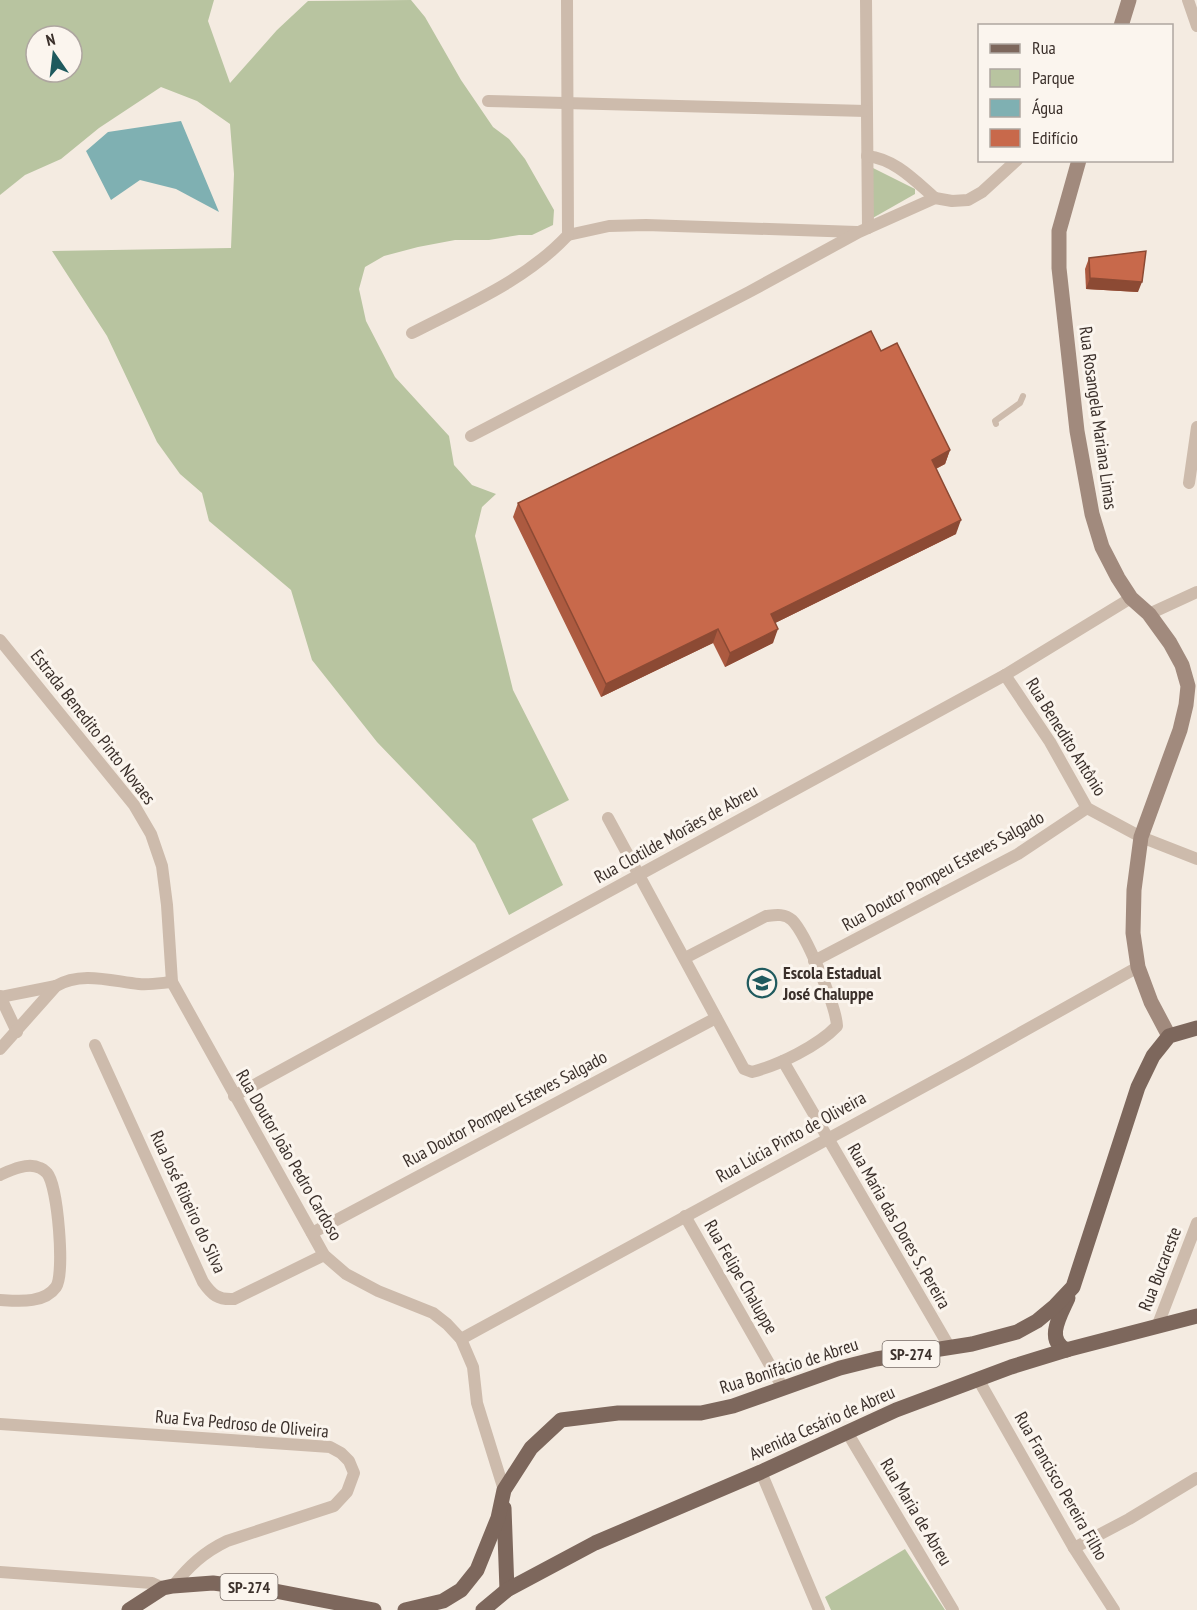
<svg xmlns="http://www.w3.org/2000/svg" width="1197" height="1610" font-family="'PT Sans Narrow',sans-serif">
	<rect width="100%" height="100%" fill="#f4ebe1"/>
	<g fill="#b8c4a0" fill-rule="evenodd">
		<path d="M 0,0 L 214,0 L 208,21 L 230,83 L 277,30 L 308,1 L 411,0 L 425,17 L 461,80 L 493,127 L 509,139 L 525,159 L 554,210 L 553,225 L 532,235 L 519,235 L 489,240 L 455,240 L 418,247 L 384,256 L 365,267 L 359,289 L 366,321 L 395,377 L 449,436 L 454,465 L 472,485 L 496,494 L 482,507 L 475,536 L 513,690 L 569,800 L 532,819 L 563,885 L 509,915 L 475,844 L 377,742 L 312,660 L 291,590 L 209,521 L 202,493 L 180,474 L 157,442 L 107,336 L 52,251 L 231,248 L 234,174 L 230,124 L 197,101 L 161,87 L 99,128 L 61,159 L 25,175 L 0,195 ZM 36,36 L 72,36 L 72,72 L 36,72 Z"/>
		<path d="M 867,165 L 915,189 L 915,194 L 871,219 Z"/>
		<path d="M 905,1549 L 945,1610 L 831,1610 L 825,1597 Z"/>
	</g>
	<path fill="#7fb0b2" d="M 181,121 L 219,212 L 176,189 L 140,180 L 111,200 L 86,151 L 108,132 Z"/>
	<g fill="none" stroke-linecap="round" stroke-linejoin="round">
		<path stroke="#cdbbac" stroke-width="6" d="M 996,424 L 995,421 L 1020,403 L 1023,396"/>
		<g stroke="#cdbbac" stroke-width="12">
			<path d="M 866,0 L 868,228"/>
			<path d="M 1188,0 L 1197,26"/>
			<path d="M 488,101 L 866,111"/>
			<path d="M 867,156 C 895,159 914,180 935,198"/>
			<path d="M 568,235 L 609,226 L 646,225 L 857,232"/>
			<path d="M 412,333 C 466,305 525,281 568,235 L 567,0"/>
			<path d="M 471,436 L 749,292 L 859,232 L 935,198 L 952,201 L 968,200 L 982,192 L 1017,160"/>
			<path d="M 1189,483 L 1197,427"/>
			<path d="M 1149,614 L 1197,592"/>
			<path d="M 0,640 L 134,805 L 151,834 L 162,866 L 167,905 L 172,982 L 324,1255 L 346,1274 L 378,1291 L 433,1313 L 447,1324 L 461,1339 L 473,1367 L 477,1403 L 504,1490"/>
			<path d="M 1005,675 L 1050,742 L 1087,808 L 1141,837 L 1197,859"/>
			<path d="M 608,818 L 744,1069 L 752,1072 C 779,1065 818,1046 837,1026 C 836,1006 806,934 792,920 C 784,913 775,915 766,916 L 685,958"/>
			<path d="M 814,961 L 1018,854 L 1087,808"/>
			<path d="M 0,996 L 17,1032"/>
			<path d="M 0,997 L 56,986"/>
			<path d="M 95,1045 L 203,1282 C 212,1295 218,1300 234,1299 L 324,1255"/>
			<path d="M 0,1049 L 56,986 C 81,971 111,981 139,984 C 150,985 161,983 172,982"/>
			<path d="M 783,1061 L 950,1348"/>
			<path d="M 234,1096 L 1005,675 L 1131,598"/>
			<path d="M 0,1175 C 11,1170 28,1162 40,1168 C 43,1169 45,1171 47,1173 C 58,1186 65,1274 56,1287 C 44,1304 18,1301 0,1300"/>
			<path d="M 685,1216 L 783,1388"/>
			<path d="M 312,1233 L 716,1018"/>
			<path d="M 1157,1327 L 1197,1223"/>
			<path d="M 461,1339 L 967,1063 L 1138,967"/>
			<path d="M 978,1379 L 1074,1548 L 1114,1610"/>
			<path d="M 0,1424 L 330,1447 L 341,1453 L 349,1461 L 354,1473 L 347,1492 L 334,1506 L 227,1541 C 204,1552 189,1566 173,1586"/>
			<path d="M 847,1432 L 953,1610"/>
			<path d="M 761,1472 L 819,1610"/>
			<path d="M 1074,1548 L 1129,1519 L 1197,1478"/>
			<path d="M 0,1572 L 152,1583 L 163,1588"/>
		</g>
		<g stroke="#a18a7d" stroke-width="15">
			<path d="M 1121,26 L 1129,0"/>
			<path d="M 1079,160 L 1059,231 L 1059,268 L 1077,431 L 1092,514 L 1102,547 L 1118,578 L 1131,598 L 1149,614 L 1170,643 L 1182,665 L 1188,686 L 1186,705 L 1180,730 L 1141,837 L 1134,890 L 1133,933 L 1138,967 L 1151,1002 L 1169,1036"/>
		</g>
		<g stroke="#7d675c" stroke-width="15">
			<path d="M 1067,1350 C 1044,1341 1061,1314 1068,1298"/>
			<path d="M 504,1508 L 507,1590"/>
			<path d="M 129,1610 L 163,1588 L 173,1586 L 213,1583 L 275,1591 L 374,1610"/>
			<path d="M 405,1610 L 443,1601 L 461,1590 L 477,1570 L 498,1518 L 504,1490 L 531,1448 L 561,1420 L 618,1413 L 701,1413 L 733,1406 L 840,1368 L 876,1359 L 972,1344 L 1017,1332 L 1037,1321 L 1055,1306 L 1073,1287 L 1138,1087 L 1153,1056 L 1169,1036 L 1197,1028"/>
			<path d="M 483,1610 L 507,1590 L 595,1543 L 761,1472 L 896,1410 L 1011,1367 L 1066,1350 L 1197,1316"/>
		</g>
	</g>
	<g fill="#ac5a40">
		<path d="M 1089,258 L 1138,292 L 1086,289 L 1085,269 Z"/>
		<path d="M 950,450 L 945,464 L 936,469 L 956,534 L 775,623 L 773,643 L 725,667 L 713,643 L 601,697 L 513,517 L 518,503 Z"/>
	</g>
	<g fill="#8c4a34">
		<path d="M 1090,278 L 1142,282 L 1138,292 L 1086,289 Z"/>
		<path d="M 950,450 L 945,464 L 927,473 L 932,460 Z"/>
		<path d="M 961,520 L 956,534 L 765,628 L 771,614 Z"/>
		<path d="M 718,629 L 713,643 L 601,697 L 606,684 Z"/>
		<path d="M 778,629 L 773,643 L 725,667 L 730,653 Z"/>
	</g>
	<g fill="#c8694b" stroke="#8c4a34" stroke-width="1.5">
		<path d="M 1146,251 L 1142,282 L 1090,278 L 1089,258 Z"/>
		<path d="M 871,331 L 881,351 L 897,343 L 950,450 L 932,460 L 961,520 L 771,614 L 778,629 L 730,653 L 718,629 L 606,684 L 518,503 Z"/>
	</g>
	<defs>
		<g id="school-ring" transform="scale(1.5)"><circle r="9.5" fill="#fbf5ee" stroke="#1f5a5e" stroke-width="1.5"/><path d="M0-5L7-2L0 1L-7-2ZM-4 1L0 2.5L4 1V4Q0 6-4 4Z" fill="#1f5a5e"/></g>
	</defs>
	<g fill-rule="evenodd">
		<use href="#school-ring" x="762" y="983"/>
	</g>
	<g text-anchor="middle" stroke-width="6" stroke-linejoin="round" paint-order="stroke">
		<g fill="#fbf5ee" stroke="#756b66" stroke-width="1.5">
			<rect x="882.5" y="1341" width="57" height="26" rx="4.5"/>
			<rect x="220.5" y="1574" width="57" height="26" rx="4.5"/>
		</g>
		<g font-size="16" font-weight="bold" fill="#3b302b">
			<text x="911" y="1360">SP-274</text>
			<text x="249" y="1593">SP-274</text>
		</g>
		<g font-size="18" fill="#3b302b" stroke="#fbf5ee">
			<text transform="translate(1098 418) rotate(82)" y="6">Rua Rosangela Mariana Limas</text>
			<text transform="translate(93 727) rotate(52)" y="6">Estrada Benedito Pinto Novaes</text>
			<text transform="translate(1066 737) rotate(58)" y="6">Rua Benedito Antônio</text>
			<text transform="translate(676 834) rotate(-29)" y="6">Rua Clotilde Morães de Abreu</text>
			<text transform="translate(943 871) rotate(-29)" y="6">Rua Doutor Pompeu Esteves Salgado</text>
			<text transform="translate(505 1109) rotate(-28)" y="6">Rua Doutor Pompeu Esteves Salgado</text>
			<text transform="translate(791 1137) rotate(-29)" y="6">Rua Lúcia Pinto de Oliveira</text>
			<text transform="translate(289 1155) rotate(60)" y="6">Rua Doutor João Pedro Cardoso</text>
			<text transform="translate(188 1202) rotate(65)" y="6">Rua José Ribeiro do Silva</text>
			<text transform="translate(899 1226) rotate(60)" y="6">Rua Maria das Dores S. Pereira</text>
			<text transform="translate(1160 1269) rotate(-69)" y="6">Rua Bucareste</text>
			<text transform="translate(741 1277) rotate(60)" y="6">Rua Felipe Chaluppe</text>
			<text transform="translate(789 1366) rotate(-18)" y="6">Rua Bonifácio de Abreu</text>
			<text transform="translate(822 1423) rotate(-24)" y="6">Avenida Cesário de Abreu</text>
			<text transform="translate(242 1424) rotate(5)" y="6">Rua Eva Pedroso de Oliveira</text>
			<text transform="translate(1061 1486) rotate(60)" y="6">Rua Francisco Pereira Filho</text>
			<text transform="translate(916 1512) rotate(59)" y="6">Rua Maria de Abreu</text>
		</g>
		<g font-size="18" font-weight="bold" fill="#3b302b" stroke="#fbf5ee" text-anchor="start">
			<text x="783" y="979">Escola Estadual<tspan x="783" dy="21">José Chaluppe</tspan></text>
		</g>
	</g>
	<rect x="978" y="24" width="195" height="138" fill="#fbf5ee" stroke="#aea6a0" stroke-width="1.5"/>
	<rect x="990" y="44" width="30" height="9" fill="#7d675c" stroke="#aea6a0" stroke-width="1.5"/>
	<text x="1032" y="54" font-size="18" fill="#3b302b">Rua</text>
	<rect x="990" y="69" width="30" height="18" fill="#b8c4a0" stroke="#aea6a0" stroke-width="1.5"/>
	<text x="1032" y="84" font-size="18" fill="#3b302b">Parque</text>
	<rect x="990" y="99" width="30" height="18" fill="#7fb0b2" stroke="#aea6a0" stroke-width="1.5"/>
	<text x="1032" y="114" font-size="18" fill="#3b302b">Água</text>
	<rect x="990" y="129" width="30" height="18" fill="#c8694b" stroke="#aea6a0" stroke-width="1.5"/>
	<text x="1032" y="144" font-size="18" fill="#3b302b">Edifício</text>
	<g transform="translate(54 54) rotate(346)"><circle r="28" fill="#fbf5ee" stroke="#aea6a0" stroke-width="1.5"/>
	<path d="M0-4.5L10 22L0 15L-10 22Z" fill="#1f5a5e"/>
	<text y="-9" font-size="16" font-weight="bold" text-anchor="middle" fill="#3b302b">N</text>
	</g>
</svg>
